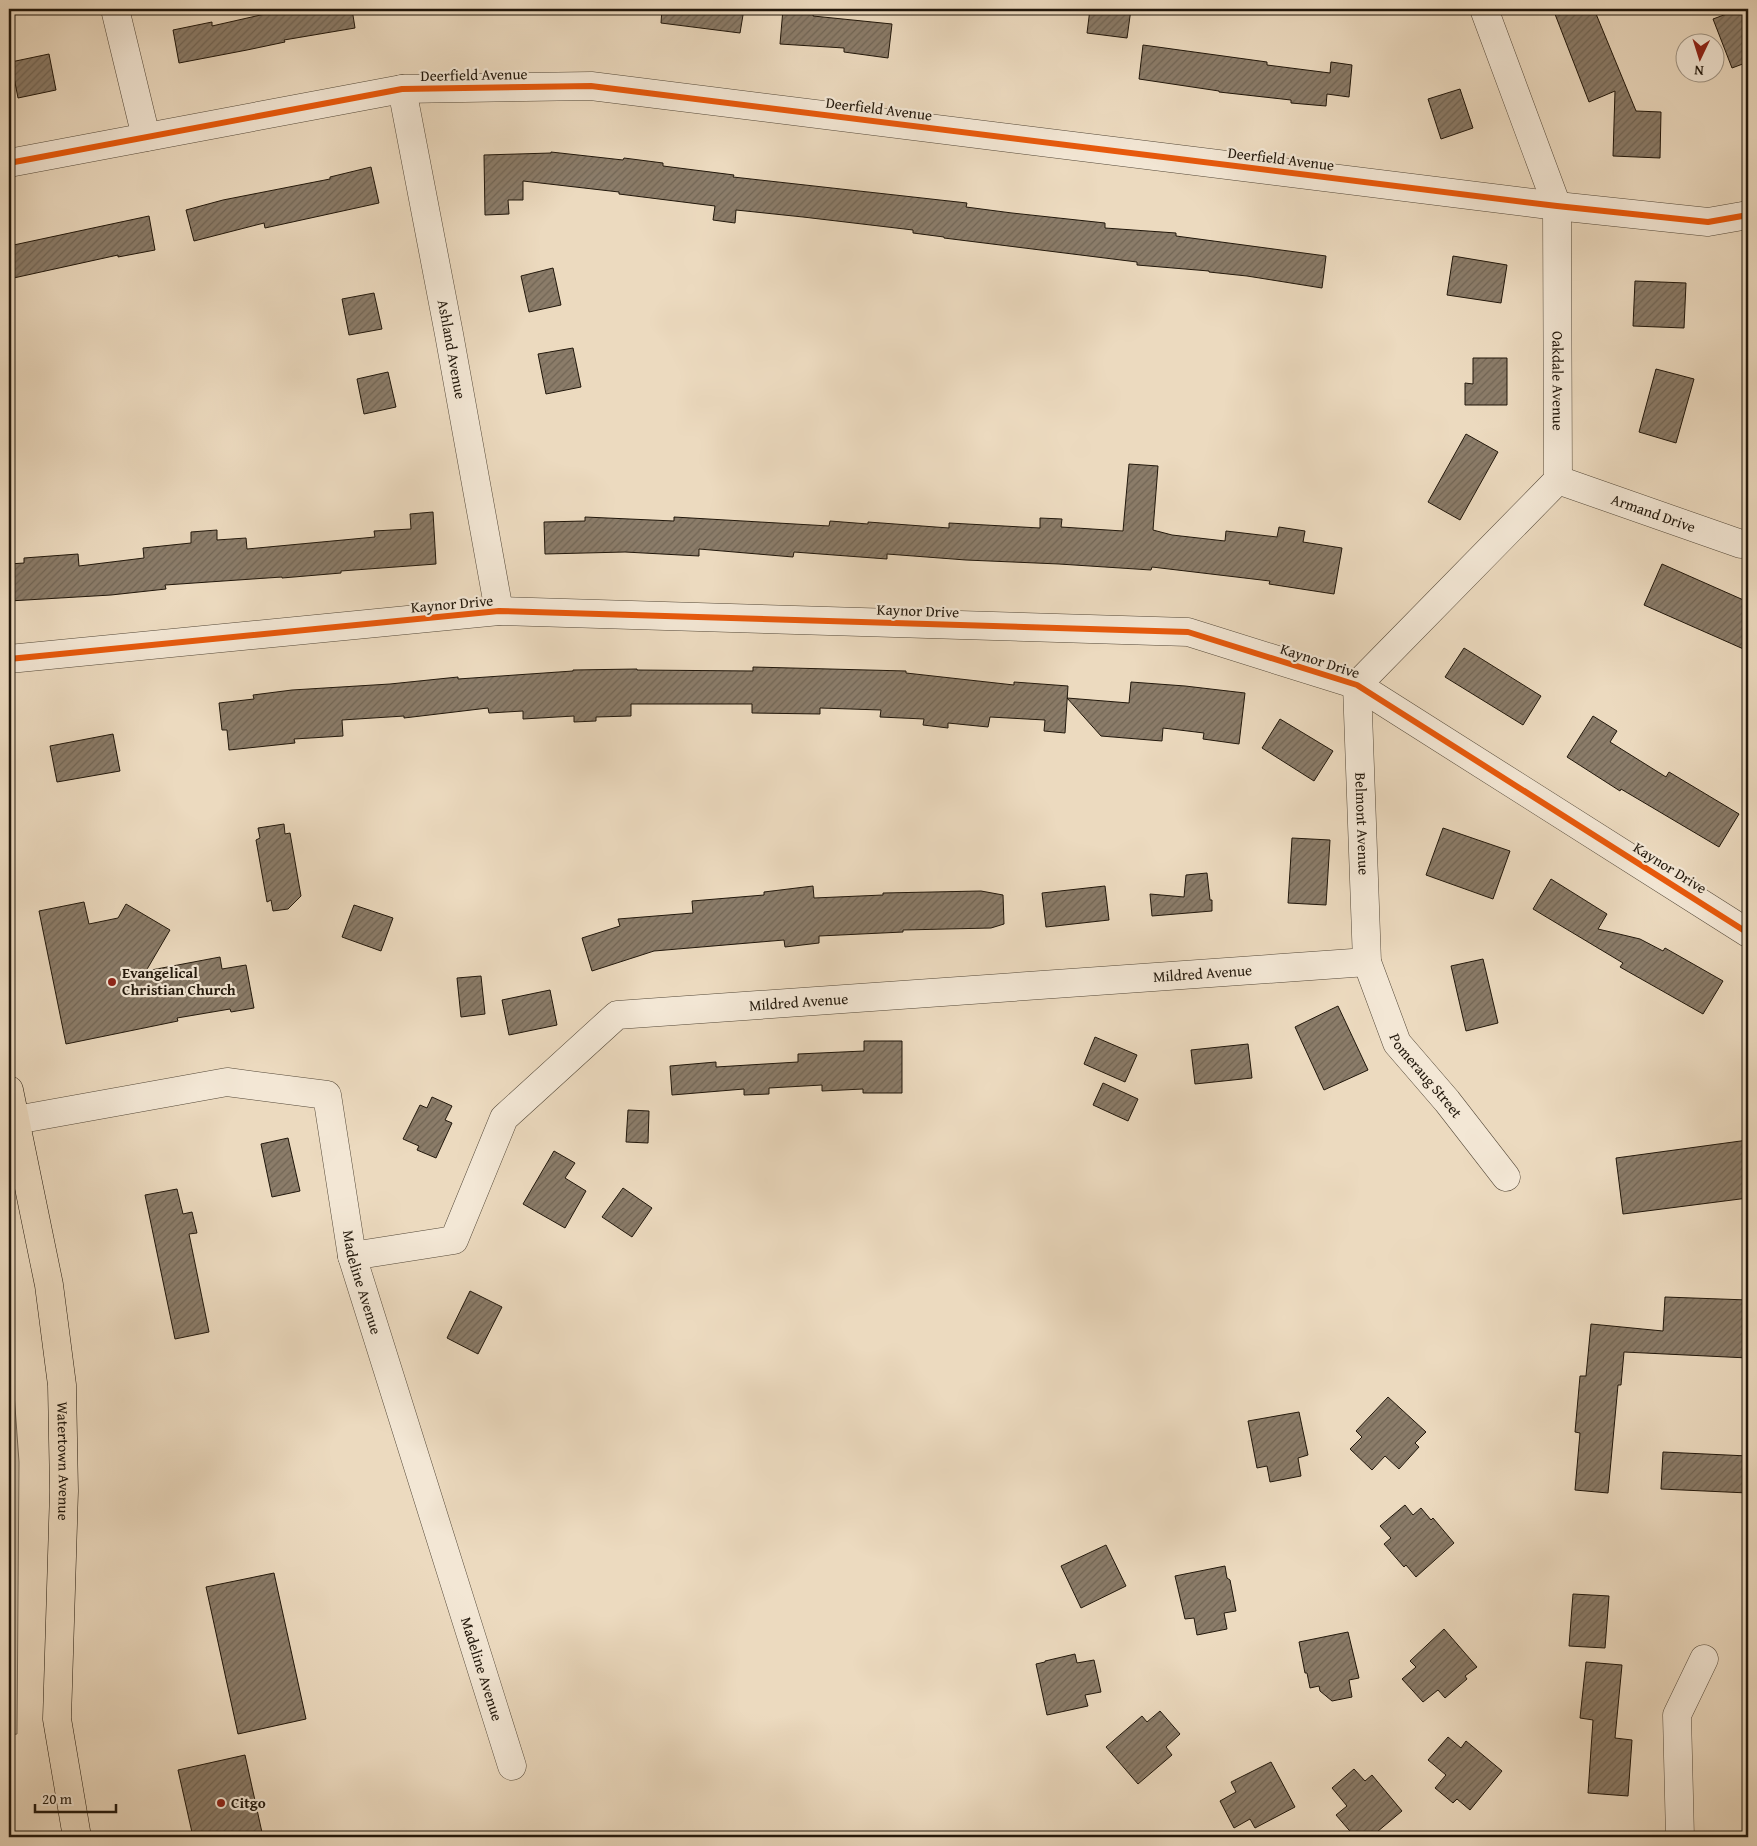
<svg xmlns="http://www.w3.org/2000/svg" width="1757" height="1846" font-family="'Gentium Book Plus',serif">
	<defs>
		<pattern id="building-hatch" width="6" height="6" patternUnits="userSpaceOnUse" patternTransform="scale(1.25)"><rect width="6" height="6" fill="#8b7c69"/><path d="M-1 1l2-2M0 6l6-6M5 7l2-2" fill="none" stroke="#716555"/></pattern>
	</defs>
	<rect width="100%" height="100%" fill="#ecdabf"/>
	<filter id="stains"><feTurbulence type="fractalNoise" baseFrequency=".004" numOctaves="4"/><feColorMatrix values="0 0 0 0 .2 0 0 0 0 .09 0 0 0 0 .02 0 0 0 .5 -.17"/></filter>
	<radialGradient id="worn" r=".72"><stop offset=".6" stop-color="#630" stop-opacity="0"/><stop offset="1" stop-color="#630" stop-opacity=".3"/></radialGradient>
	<path fill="#c9b9a0" stroke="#756856" d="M 9,1324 L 19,1462 L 17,1734 L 9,1735 Z"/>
	<g fill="url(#building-hatch)" stroke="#21170b">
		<path d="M 264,9 L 352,9 L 355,28 L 284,40 L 285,42 L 247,50 L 179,63 L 173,30 L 212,22 L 212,26 L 265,14 Z"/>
		<path d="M 662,9 L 744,9 L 740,33 L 661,23 Z"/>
		<path d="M 783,9 L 814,9 L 813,16 L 892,24 L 888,58 L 844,52 L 844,48 L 780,44 Z"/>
		<path d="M 1090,9 L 1131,9 L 1127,38 L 1087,33 Z"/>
		<path d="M 1553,9 L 1594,9 L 1636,111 L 1661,112 L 1660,158 L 1613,156 L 1615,91 L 1589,102 Z"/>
		<path d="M 1740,9 L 1748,9 L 1748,62 L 1732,68 L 1713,19 Z"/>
		<path d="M 1143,45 L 1267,62 L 1267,65 L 1330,73 L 1331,62 L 1352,65 L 1349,97 L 1327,94 L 1326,106 L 1291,103 L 1291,100 L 1219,92 L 1219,91 L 1139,79 Z"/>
		<path d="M 49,54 L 56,90 L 18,98 L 11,62 Z"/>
		<path d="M 1460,89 L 1473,128 L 1441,139 L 1428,99 Z"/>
		<path d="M 551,152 L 623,160 L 624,158 L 663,163 L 663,166 L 734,175 L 733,177 L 967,203 L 966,207 L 1012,213 L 1105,223 L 1105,228 L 1176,233 L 1176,236 L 1326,256 L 1322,288 L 1247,276 L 1209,272 L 1209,271 L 1137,265 L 1137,262 L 944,238 L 944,237 L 913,233 L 913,230 L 803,217 L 736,210 L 735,223 L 713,220 L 715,206 L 619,194 L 619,192 L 523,181 L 523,200 L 508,200 L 509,214 L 485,215 L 484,155 L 551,153 Z"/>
		<path d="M 371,167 L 379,203 L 265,228 L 264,223 L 194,241 L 186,210 L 223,200 L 330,179 L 330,177 Z"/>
		<path d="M 149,216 L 155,250 L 118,257 L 118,255 L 9,279 L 9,246 Z"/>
		<path d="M 1453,256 L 1507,265 L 1501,303 L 1447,295 Z"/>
		<path d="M 553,268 L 561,305 L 529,312 L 521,276 Z"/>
		<path d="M 1635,281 L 1686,283 L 1684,328 L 1633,326 Z"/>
		<path d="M 374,293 L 382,329 L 349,335 L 342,299 Z"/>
		<path d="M 573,348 L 581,387 L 546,394 L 538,354 Z"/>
		<path d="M 1473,358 L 1507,358 L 1507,405 L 1465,405 L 1465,383 L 1473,384 Z"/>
		<path d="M 1656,369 L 1694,379 L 1676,443 L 1639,432 Z"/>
		<path d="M 388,372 L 396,407 L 364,414 L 357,379 Z"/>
		<path d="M 1466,434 L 1498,452 L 1460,520 L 1428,502 Z"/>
		<path d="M 1129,464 L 1158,466 L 1153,530 L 1172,535 L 1225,541 L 1226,531 L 1277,537 L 1279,527 L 1305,531 L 1303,542 L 1342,548 L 1334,594 L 1269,584 L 1270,581 L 1152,567 L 1151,570 L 1059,564 L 966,560 L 887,554 L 887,559 L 794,552 L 793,557 L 699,549 L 699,556 L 625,552 L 545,554 L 544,522 L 585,521 L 585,517 L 674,521 L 674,517 L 829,526 L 830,521 L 868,524 L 868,522 L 949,528 L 949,523 L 1040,528 L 1040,518 L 1062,519 L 1061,527 L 1123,531 Z"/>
		<path d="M 433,512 L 436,564 L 341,571 L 341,573 L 282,578 L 282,577 L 165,585 L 166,589 L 111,595 L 9,601 L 9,564 L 24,563 L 24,558 L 78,554 L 79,566 L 144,558 L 143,548 L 191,543 L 191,532 L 217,530 L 217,540 L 246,538 L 247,549 L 375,537 L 374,531 L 411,529 L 410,514 Z"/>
		<path d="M 1662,564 L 1748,602 L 1748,651 L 1644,605 Z"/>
		<path d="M 1464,648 L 1541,696 L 1523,725 L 1445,677 Z"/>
		<path d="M 753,667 L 906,671 L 906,673 L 1014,685 L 1014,682 L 1068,686 L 1065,733 L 1044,731 L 1045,720 L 990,717 L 988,727 L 948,723 L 948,728 L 923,725 L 924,719 L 880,717 L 881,710 L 820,708 L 820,714 L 752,713 L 752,704 L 631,704 L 631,716 L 596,717 L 596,721 L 574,722 L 574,716 L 523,719 L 523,711 L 489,713 L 488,708 L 404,718 L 404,716 L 342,720 L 343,736 L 294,739 L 295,743 L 229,750 L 227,730 L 222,730 L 219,703 L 254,699 L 253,695 L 292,690 L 390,684 L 458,677 L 458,679 L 573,671 L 573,670 L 637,669 L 637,670 L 753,671 Z"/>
		<path d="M 1131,682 L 1185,686 L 1245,693 L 1239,744 L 1203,739 L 1204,733 L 1163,728 L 1162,741 L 1101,736 L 1067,698 L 1129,703 Z"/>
		<path d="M 1593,716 L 1617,731 L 1610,742 L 1666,777 L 1669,772 L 1739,814 L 1719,847 L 1621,789 L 1620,791 L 1567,757 Z"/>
		<path d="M 1280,719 L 1333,751 L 1314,781 L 1262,748 Z"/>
		<path d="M 113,734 L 120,771 L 57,782 L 50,746 Z"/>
		<path d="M 284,824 L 285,834 L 290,833 L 301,896 L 288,909 L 273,911 L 271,900 L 267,902 L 256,840 L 260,838 L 258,828 Z"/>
		<path d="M 1443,828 L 1510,851 L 1493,899 L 1426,875 Z"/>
		<path d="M 1292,838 L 1330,840 L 1326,905 L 1288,903 Z"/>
		<path d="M 1207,873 L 1210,900 L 1212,900 L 1212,911 L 1152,916 L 1150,894 L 1184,897 L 1186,875 Z"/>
		<path d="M 1551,879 L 1607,914 L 1598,929 L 1640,939 L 1663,951 L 1665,948 L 1723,981 L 1703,1014 L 1620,967 L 1623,963 L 1533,909 Z"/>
		<path d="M 813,886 L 814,898 L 883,895 L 883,893 L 981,891 L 1003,895 L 1004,924 L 991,928 L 903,930 L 903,932 L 819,936 L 819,943 L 785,947 L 784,940 L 654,951 L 592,971 L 582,938 L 620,926 L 618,919 L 693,913 L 692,901 L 764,895 L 764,892 Z"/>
		<path d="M 1105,886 L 1109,920 L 1046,927 L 1042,893 Z"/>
		<path d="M 84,902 L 89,924 L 118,918 L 126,904 L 170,930 L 146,971 L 220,957 L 222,969 L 246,965 L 254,1008 L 231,1012 L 230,1009 L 177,1018 L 178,1021 L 66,1044 L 39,911 Z"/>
		<path d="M 354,905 L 393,918 L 381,951 L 342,937 Z"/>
		<path d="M 1483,959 L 1498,1023 L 1466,1031 L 1451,966 Z"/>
		<path d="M 481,976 L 485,1014 L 461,1017 L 457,978 Z"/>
		<path d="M 550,990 L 557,1025 L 509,1035 L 502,1000 Z"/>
		<path d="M 1338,1006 L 1368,1070 L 1324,1090 L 1295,1027 Z"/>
		<path d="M 1095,1037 L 1137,1055 L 1125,1082 L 1084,1064 Z"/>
		<path d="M 864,1041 L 902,1041 L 902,1093 L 863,1093 L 863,1089 L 822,1091 L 822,1085 L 769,1088 L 769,1094 L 744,1095 L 744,1089 L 672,1095 L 670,1066 L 716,1062 L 716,1067 L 798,1062 L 798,1054 L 864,1051 Z"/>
		<path d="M 1248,1044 L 1252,1078 L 1195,1084 L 1191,1050 Z"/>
		<path d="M 1103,1083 L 1138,1099 L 1128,1121 L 1093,1105 Z"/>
		<path d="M 432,1097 L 452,1106 L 445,1120 L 452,1123 L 436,1158 L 417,1150 L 419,1146 L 403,1139 L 420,1105 L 427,1108 Z"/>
		<path d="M 628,1110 L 649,1111 L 648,1143 L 626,1142 Z"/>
		<path d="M 288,1138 L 300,1191 L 272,1197 L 261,1144 Z"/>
		<path d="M 1748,1140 L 1748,1198 L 1623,1214 L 1616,1158 Z"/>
		<path d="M 554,1151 L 575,1163 L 565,1178 L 586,1191 L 565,1228 L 523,1204 Z"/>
		<path d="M 623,1188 L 652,1208 L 632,1237 L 602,1217 Z"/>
		<path d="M 177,1189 L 183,1214 L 192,1212 L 197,1233 L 189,1234 L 209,1332 L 175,1339 L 145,1195 Z"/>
		<path d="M 470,1291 L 502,1307 L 478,1354 L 447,1338 Z"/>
		<path d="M 1665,1297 L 1748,1300 L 1748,1358 L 1624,1352 L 1621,1385 L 1618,1385 L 1608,1493 L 1575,1490 L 1580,1433 L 1575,1432 L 1580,1376 L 1586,1376 L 1591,1324 L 1663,1331 Z"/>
		<path d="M 1388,1397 L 1426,1432 L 1415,1443 L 1419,1447 L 1399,1469 L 1385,1456 L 1372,1470 L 1350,1449 L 1362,1437 L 1356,1431 Z"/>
		<path d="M 1299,1412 L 1308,1455 L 1298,1458 L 1301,1476 L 1270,1482 L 1267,1466 L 1257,1468 L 1248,1421 Z"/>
		<path d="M 1663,1452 L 1748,1456 L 1748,1493 L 1661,1489 Z"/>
		<path d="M 1405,1505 L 1413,1515 L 1421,1508 L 1431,1520 L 1433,1518 L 1454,1543 L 1416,1577 L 1406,1565 L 1404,1567 L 1384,1544 L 1391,1538 L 1380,1526 Z"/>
		<path d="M 1106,1545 L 1126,1586 L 1081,1608 L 1061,1566 Z"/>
		<path d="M 1225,1566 L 1227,1578 L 1230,1580 L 1236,1611 L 1224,1613 L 1227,1629 L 1197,1635 L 1194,1618 L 1185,1619 L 1175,1576 Z"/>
		<path d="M 274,1573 L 306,1719 L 238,1734 L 206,1587 Z"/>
		<path d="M 1573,1594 L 1609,1596 L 1605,1648 L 1569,1646 Z"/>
		<path d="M 1444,1629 L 1477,1667 L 1465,1676 L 1467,1679 L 1445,1698 L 1438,1690 L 1423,1702 L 1402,1679 L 1416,1667 L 1410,1661 Z"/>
		<path d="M 1348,1632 L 1359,1678 L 1349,1680 L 1352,1697 L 1332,1701 L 1320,1691 L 1319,1686 L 1310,1688 L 1307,1673 L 1305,1673 L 1299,1642 Z"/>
		<path d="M 1075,1654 L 1077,1663 L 1094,1660 L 1101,1692 L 1085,1695 L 1088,1706 L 1047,1715 L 1036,1664 L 1045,1662 L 1045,1661 Z"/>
		<path d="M 1586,1662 L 1622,1665 L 1615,1738 L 1632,1740 L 1628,1796 L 1588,1793 L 1593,1720 L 1580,1718 Z"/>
		<path d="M 1160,1711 L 1180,1734 L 1166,1747 L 1172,1755 L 1138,1784 L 1106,1747 L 1142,1716 L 1147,1722 Z"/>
		<path d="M 1448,1737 L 1461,1748 L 1466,1741 L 1502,1771 L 1470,1810 L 1457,1799 L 1453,1803 L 1435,1788 L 1446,1775 L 1428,1760 Z"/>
		<path d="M 245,1755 L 263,1837 L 193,1837 L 178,1770 Z"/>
		<path d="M 1271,1762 L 1295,1807 L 1255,1828 L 1250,1819 L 1234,1828 L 1220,1801 L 1236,1792 L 1231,1782 Z"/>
		<path d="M 1354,1769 L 1365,1781 L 1372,1775 L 1402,1811 L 1371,1837 L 1355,1837 L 1336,1815 L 1347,1806 L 1332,1788 Z"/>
	</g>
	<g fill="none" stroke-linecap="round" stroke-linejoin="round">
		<g stroke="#544838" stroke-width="29">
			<g id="minor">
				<path d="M 115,9 L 146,137"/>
				<path id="s1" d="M 1484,9 L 1557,206 L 1558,480 L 1357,685 L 1367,962 L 1397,1043 L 1447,1101 L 1506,1177"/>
				<path id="s2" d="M 402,89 L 449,334 L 499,611"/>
				<path d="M 9,163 L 402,89 L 591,86 L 1557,206 L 1708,222 L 1748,215"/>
				<path id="s3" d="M 1558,480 L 1741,544 L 1748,543"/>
				<path d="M 9,659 L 499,611 L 1188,632 L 1357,685 L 1748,933"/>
				<path id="s4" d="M 16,1120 L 227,1082 L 327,1095 L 352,1256 L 512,1766"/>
				<path id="s5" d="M 352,1256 L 454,1240 L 504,1118 L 617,1015 L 1367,962"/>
				<path d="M 1680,1837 L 1677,1715 L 1704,1659"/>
			</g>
		</g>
		<g stroke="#21170b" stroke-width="29">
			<g id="major">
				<path id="s6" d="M 9,1090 L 49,1285 L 62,1385 L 64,1491 L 57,1719 L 77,1837"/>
			</g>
		</g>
		<use href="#minor" stroke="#f3e7d5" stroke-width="28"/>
		<use href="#major" stroke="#ecdabf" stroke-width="28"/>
		<g stroke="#f3e7d5" stroke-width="9">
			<g id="cycleway">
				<path d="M 9,163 L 402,89 L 591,86 L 1557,206 L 1708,222 L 1748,215"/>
				<path d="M 9,659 L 499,611 L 1188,632 L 1357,685 L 1748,933"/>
			</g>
		</g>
		<use href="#cycleway" stroke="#e8590c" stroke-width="6"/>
	</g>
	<g fill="#8f2418" stroke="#f3e7d5" stroke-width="2">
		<circle cx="112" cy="982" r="5"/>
		<circle cx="221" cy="1803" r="5"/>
	</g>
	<g text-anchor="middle" stroke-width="4.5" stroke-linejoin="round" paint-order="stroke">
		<g font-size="15" fill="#21170b" stroke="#f3e7d5">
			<text transform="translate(474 75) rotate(-1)" y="5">Deerfield Avenue</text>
			<text transform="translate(879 109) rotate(7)" y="5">Deerfield Avenue</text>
			<text transform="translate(1281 159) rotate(7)" y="5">Deerfield Avenue</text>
			<text dy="5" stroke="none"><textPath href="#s2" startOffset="265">Ashland Avenue</textPath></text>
			<text dy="5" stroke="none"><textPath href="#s1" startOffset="385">Oakdale Avenue</textPath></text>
			<text dy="5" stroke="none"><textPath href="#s3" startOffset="101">Armand Drive</textPath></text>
			<text transform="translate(452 604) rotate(-5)" y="5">Kaynor Drive</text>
			<text transform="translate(918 611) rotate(2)" y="5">Kaynor Drive</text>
			<text transform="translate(1320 661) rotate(18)" y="5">Kaynor Drive</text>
			<text dy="5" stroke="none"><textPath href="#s1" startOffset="910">Belmont Avenue</textPath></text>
			<text transform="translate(1670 868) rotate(32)" y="5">Kaynor Drive</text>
			<text dy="5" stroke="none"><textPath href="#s5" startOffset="975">Mildred Avenue</textPath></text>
			<text dy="5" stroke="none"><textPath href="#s5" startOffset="570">Mildred Avenue</textPath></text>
			<text dy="5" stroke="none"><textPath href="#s1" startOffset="1178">Pomeraug Street</textPath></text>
			<text dy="5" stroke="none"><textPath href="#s4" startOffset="506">Madeline Avenue</textPath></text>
			<text dy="5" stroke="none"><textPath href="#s6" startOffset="376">Watertown Avenue</textPath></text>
			<text dy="5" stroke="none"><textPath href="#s4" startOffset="911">Madeline Avenue</textPath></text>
		</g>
		<g font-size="15" font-weight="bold" fill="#21170b" stroke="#f3e7d5" text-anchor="start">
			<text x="122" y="978">Evangelical<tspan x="122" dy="17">Christian Church</tspan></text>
			<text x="231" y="1808">Citgo</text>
		</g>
	</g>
	<rect width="1757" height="1846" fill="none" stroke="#ecdabf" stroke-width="30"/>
	<rect x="10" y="10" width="1737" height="1826" fill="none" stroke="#21170b" stroke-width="2.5"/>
	<rect x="15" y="15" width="1727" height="1816" fill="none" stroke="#21170b"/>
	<g transform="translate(1700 58) rotate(184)"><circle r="24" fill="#f3e7d5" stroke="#9f9484"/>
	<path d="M0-4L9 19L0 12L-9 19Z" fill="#8f2418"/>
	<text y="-8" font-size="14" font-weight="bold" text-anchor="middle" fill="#21170b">N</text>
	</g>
	<path d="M35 1804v8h81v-8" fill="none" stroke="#21170b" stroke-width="2.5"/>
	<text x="42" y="1804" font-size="15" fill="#21170b" stroke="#f3e7d5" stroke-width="4" paint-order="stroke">20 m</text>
	<rect width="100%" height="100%" filter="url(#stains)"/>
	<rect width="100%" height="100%" fill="url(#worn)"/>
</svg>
